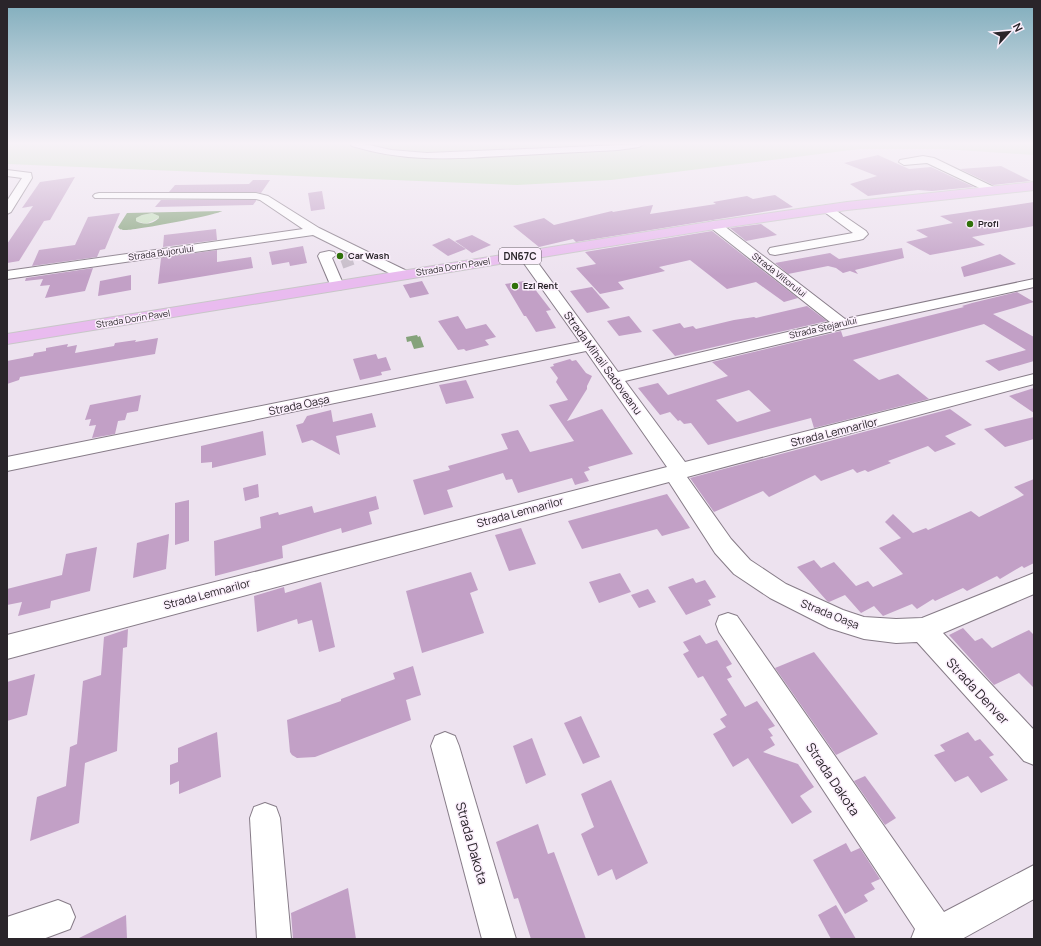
<svg xmlns="http://www.w3.org/2000/svg" width="1041" height="946" font-family="Manrope,sans-serif">
	<rect width="100%" height="100%" fill="#ede2ef"/>
	<g fill="#c4dfbb">
		<path d="M 7,144 L 1034,144 L 1034,155 L 943,149 L 859,149 L 611,180 L 517,185 L 7,164 Z"/>
		<path d="M 152,213 L 159,216 L 159,218 L 146,224 L 136,221 L 136,218 L 142,215 Z"/>
	</g>
	<g fill="#85a27b" fill-rule="evenodd">
		<path d="M 222,211 C 217,215 137,230 126,230 C 122,230 120,230 118,227 L 127,213 ZM 152,213 L 159,216 L 159,218 C 152,225 144,225 136,221 L 136,218 L 142,215 Z"/>
		<path d="M 417,335 L 418,337 L 420,336 L 424,347 L 414,349 L 411,341 L 407,342 L 406,337 Z"/>
	</g>
	<g fill="#c2a0c6" fill-rule="evenodd">
		<path d="M 878,155 L 909,169 L 931,167 L 974,187 L 932,191 L 918,190 L 868,196 L 850,184 L 877,176 L 844,163 Z"/>
		<path d="M 1001,166 L 1031,181 L 993,185 L 960,169 Z"/>
		<path d="M 75,177 L 50,220 L 44,221 L 19,261 L 7,263 L 7,244 L 33,206 L 22,208 L 40,182 Z"/>
		<path d="M 253,180 L 270,180 L 261,193 L 256,192 L 169,192 L 175,185 L 249,184 Z"/>
		<path d="M 322,191 L 325,209 L 311,211 L 308,193 Z"/>
		<path d="M 775,195 L 793,207 L 576,242 L 573,239 L 539,247 L 513,226 L 544,218 L 554,225 L 612,211 L 613,212 L 653,205 L 650,214 L 716,204 L 713,202 L 747,196 L 753,199 Z"/>
		<path d="M 161,200 L 256,200 L 256,201 L 253,205 L 155,207 Z"/>
		<path d="M 1034,202 L 1034,226 L 972,237 L 985,245 L 930,255 L 906,242 L 928,237 L 916,230 L 953,223 L 940,216 Z"/>
		<path d="M 120,213 L 105,249 L 100,250 L 97,257 L 32,266 L 39,250 L 75,245 L 88,217 Z"/>
		<path d="M 761,224 L 777,235 L 746,241 L 730,228 Z"/>
		<path d="M 216,229 L 217,240 L 163,247 L 164,235 Z"/>
		<path d="M 712,231 L 798,298 L 784,302 L 756,282 L 727,289 L 690,260 L 659,267 L 665,271 L 618,282 L 624,289 L 600,294 L 576,268 L 596,264 L 585,252 Z"/>
		<path d="M 472,235 L 491,245 L 472,253 L 455,241 Z"/>
		<path d="M 449,238 L 466,249 L 448,256 L 432,245 Z"/>
		<path d="M 303,246 L 307,263 L 290,266 L 289,262 L 272,265 L 269,252 Z"/>
		<path d="M 902,248 L 904,258 L 855,270 L 858,274 L 850,271 L 843,273 L 836,268 L 828,266 L 788,274 L 775,263 L 830,253 L 839,259 Z"/>
		<path d="M 217,250 L 217,262 L 251,257 L 253,268 L 158,284 L 161,258 Z"/>
		<path d="M 1000,254 L 1016,264 L 964,277 L 961,267 Z"/>
		<path d="M 93,268 L 85,291 L 45,298 L 50,285 L 40,286 L 43,279 L 25,281 L 26,278 Z"/>
		<path d="M 131,275 L 131,290 L 98,296 L 100,281 Z"/>
		<path d="M 422,281 L 429,294 L 410,298 L 403,285 Z"/>
		<path d="M 524,281 L 529,289 L 534,288 L 551,310 L 546,311 L 556,328 L 536,332 L 526,316 L 524,316 L 505,284 Z"/>
		<path d="M 592,287 L 610,308 L 587,313 L 570,291 Z"/>
		<path d="M 1017,292 L 1034,302 L 993,314 L 1034,337 L 1034,361 L 999,371 L 985,361 L 1026,350 L 984,324 L 853,360 L 879,380 L 898,374 L 929,399 L 814,428 L 811,418 L 708,445 L 691,423 L 684,424 L 680,420 L 678,421 L 670,412 L 660,415 L 638,388 L 658,383 L 668,395 L 728,376 L 712,362 L 841,331 L 843,337 L 964,307 L 962,306 L 972,303 ZM 749,390 L 771,411 L 737,422 L 716,400 Z"/>
		<path d="M 807,306 L 827,321 L 675,356 L 652,330 L 680,323 L 684,328 L 693,326 L 696,329 L 734,320 L 754,317 L 756,318 Z"/>
		<path d="M 458,316 L 466,329 L 486,324 L 496,337 L 485,340 L 489,345 L 466,351 L 464,349 L 458,350 L 438,321 Z"/>
		<path d="M 629,316 L 642,332 L 619,336 L 607,321 Z"/>
		<path d="M 158,338 L 155,354 L 20,377 L 19,380 L 7,384 L 7,361 L 33,356 L 34,353 L 46,351 L 46,348 L 68,344 L 67,347 L 77,345 L 75,353 L 114,346 L 115,343 L 136,340 L 135,342 Z"/>
		<path d="M 376,354 L 378,359 L 386,357 L 391,370 L 381,372 L 382,375 L 360,380 L 353,359 Z"/>
		<path d="M 570,359 L 572,361 L 576,360 L 586,373 L 592,376 L 587,386 L 587,389 L 567,421 L 602,409 L 633,454 L 588,467 L 590,470 L 584,472 L 589,481 L 575,485 L 572,478 L 518,493 L 512,479 L 506,480 L 503,473 L 447,490 L 453,507 L 424,515 L 413,480 L 450,470 L 448,466 L 508,449 L 501,434 L 518,430 L 530,452 L 574,441 L 549,405 L 568,400 L 556,382 L 558,378 L 550,367 L 554,366 L 553,364 Z"/>
		<path d="M 466,380 L 474,398 L 446,404 L 439,385 Z"/>
		<path d="M 1034,388 L 1034,413 L 1009,396 Z"/>
		<path d="M 141,395 L 138,411 L 127,413 L 125,420 L 118,421 L 115,434 L 92,438 L 96,425 L 89,426 L 91,419 L 85,420 L 90,405 Z"/>
		<path d="M 950,409 L 972,425 L 945,436 L 956,444 L 935,452 L 928,446 L 888,461 L 891,463 L 868,472 L 865,470 L 857,473 L 853,469 L 821,481 L 815,475 L 769,497 L 763,491 L 714,512 L 690,478 Z"/>
		<path d="M 331,410 L 333,422 L 372,413 L 376,427 L 336,436 L 340,455 L 312,440 L 302,443 L 296,425 L 303,423 L 307,416 Z"/>
		<path d="M 1034,417 L 1034,439 L 1005,447 L 984,429 Z"/>
		<path d="M 263,431 L 266,455 L 212,468 L 212,462 L 201,463 L 201,446 Z"/>
		<path d="M 1034,479 L 1034,563 L 1024,568 L 1022,566 L 1000,579 L 997,576 L 967,591 L 963,588 L 935,601 L 933,599 L 917,609 L 912,604 L 883,616 L 874,606 L 861,613 L 845,595 L 829,602 L 827,601 L 797,567 L 814,560 L 821,568 L 834,562 L 856,586 L 868,581 L 873,587 L 903,574 L 879,548 L 901,538 L 885,522 L 893,514 L 913,533 L 926,528 L 928,530 L 971,511 L 979,517 L 1024,495 L 1014,487 Z"/>
		<path d="M 258,484 L 259,497 L 245,501 L 243,488 Z"/>
		<path d="M 667,494 L 690,528 L 662,536 L 657,529 L 582,549 L 568,521 Z"/>
		<path d="M 376,496 L 379,509 L 369,512 L 372,524 L 342,533 L 341,528 L 282,546 L 283,558 L 215,576 L 214,541 L 261,528 L 260,517 L 278,512 L 279,515 L 312,506 L 314,513 Z"/>
		<path d="M 189,500 L 189,541 L 175,545 L 175,503 Z"/>
		<path d="M 521,528 L 536,564 L 509,571 L 495,535 Z"/>
		<path d="M 169,534 L 166,569 L 133,578 L 137,543 Z"/>
		<path d="M 97,547 L 90,591 L 51,601 L 50,608 L 18,616 L 22,602 L 7,605 L 7,589 L 62,575 L 66,554 Z"/>
		<path d="M 471,572 L 478,590 L 470,593 L 484,633 L 422,653 L 406,591 Z"/>
		<path d="M 620,573 L 631,592 L 599,603 L 589,582 Z"/>
		<path d="M 693,578 L 696,583 L 705,580 L 716,597 L 708,600 L 711,605 L 686,615 L 668,587 Z"/>
		<path d="M 321,582 L 335,647 L 319,652 L 312,620 L 298,624 L 297,619 L 257,632 L 254,596 L 284,587 L 285,593 Z"/>
		<path d="M 648,589 L 656,602 L 639,608 L 631,595 Z"/>
		<path d="M 963,628 L 975,641 L 982,638 L 992,648 L 1029,630 L 1034,635 L 1034,688 L 1019,673 L 994,685 L 949,635 Z"/>
		<path d="M 128,629 L 127,647 L 123,648 L 117,751 L 85,763 L 79,823 L 30,841 L 37,797 L 66,786 L 70,747 L 77,744 L 83,681 L 101,675 L 104,637 Z"/>
		<path d="M 700,635 L 706,644 L 717,640 L 732,664 L 726,667 L 732,677 L 727,679 L 745,707 L 757,701 L 775,726 L 768,729 L 773,736 L 770,737 L 775,745 L 763,752 L 798,764 L 814,787 L 800,796 L 812,812 L 792,824 L 748,758 L 733,767 L 713,734 L 726,727 L 720,719 L 727,715 L 703,676 L 698,678 L 683,654 L 689,651 L 683,642 Z"/>
		<path d="M 814,652 L 878,734 L 836,755 L 775,668 Z"/>
		<path d="M 413,666 L 421,695 L 406,700 L 411,720 L 315,757 L 297,758 L 292,755 L 290,752 L 287,720 L 341,701 L 341,699 L 395,679 L 393,673 Z"/>
		<path d="M 35,674 L 27,715 L 7,721 L 7,682 Z"/>
		<path d="M 581,716 L 600,757 L 583,764 L 564,723 Z"/>
		<path d="M 217,732 L 221,777 L 179,794 L 179,781 L 170,785 L 170,765 L 178,762 L 178,748 Z"/>
		<path d="M 968,732 L 975,741 L 980,739 L 994,755 L 989,757 L 1008,780 L 981,793 L 968,776 L 955,782 L 934,755 L 945,751 L 940,745 Z"/>
		<path d="M 532,738 L 546,775 L 526,784 L 513,746 Z"/>
		<path d="M 865,776 L 896,818 L 885,825 L 854,781 Z"/>
		<path d="M 611,780 L 648,863 L 616,880 L 612,869 L 598,876 L 581,834 L 594,827 L 581,794 Z"/>
		<path d="M 538,824 L 548,854 L 554,852 L 586,939 L 531,939 L 518,898 L 514,899 L 496,842 Z"/>
		<path d="M 846,843 L 851,852 L 860,848 L 880,879 L 871,883 L 875,889 L 864,895 L 868,901 L 845,914 L 813,860 Z"/>
		<path d="M 348,888 L 356,939 L 293,939 L 291,913 Z"/>
		<path d="M 836,905 L 856,939 L 831,939 L 818,915 Z"/>
		<path d="M 126,915 L 127,939 L 77,939 Z"/>
	</g>
	<g fill="none" stroke-linecap="round" stroke-linejoin="round">
		<path stroke="#c6bcc8" stroke-width="14" stroke-dasharray="14 7" stroke-linecap="butt" d="M 341,262 L 352,258"/>
		<g stroke="#877c88" stroke-width="2">
			<g id="minor">
				<path d="M 350,144 L 365,144 L 391,150 L 427,153 L 644,144 L 639,147 L 618,150 C 579,152 541,154 502,156 C 448,159 405,162 352,146 Z"/>
				<path d="M 923,156 L 934,158 L 998,189 L 1000,191 L 994,194 L 990,193 L 927,163 L 904,165 L 899,162 L 900,160 Z"/>
				<path d="M 7,170 L 31,173 L 32,178 L 11,212 L 7,214 L 7,201 L 22,178 L 7,176 Z"/>
				<path d="M 99,193 L 256,193 L 268,196 L 319,228 L 409,272 L 411,275 L 409,278 L 404,279 L 399,278 L 313,235 L 7,279 L 7,271 L 303,229 L 260,200 L 256,199 L 95,198 L 93,196 L 95,194 Z"/>
				<path d="M 827,205 L 831,207 L 866,231 L 868,234 L 863,239 L 859,240 L 775,255 L 770,254 L 768,251 L 770,248 L 775,247 L 853,233 L 823,211 L 821,209 L 823,207 Z"/>
				<path d="M 715,221 L 719,222 L 845,319 L 1034,279 L 1034,287 L 842,329 L 625,381 L 685,462 L 1034,374 L 1034,384 L 687,477 L 731,539 L 750,560 L 786,584 L 843,610 L 864,617 L 896,619 L 922,618 L 1034,573 L 1034,594 L 943,633 L 1034,730 L 1034,765 L 1024,761 L 917,642 L 896,643 L 864,639 L 829,628 L 770,598 L 734,574 L 715,553 L 669,482 L 7,659 L 7,635 L 667,467 L 586,351 L 7,471 L 7,457 L 580,342 L 518,255 L 520,252 L 530,252 L 618,372 L 830,322 L 711,228 L 709,225 L 711,222 Z"/>
				<path d="M 329,251 L 334,252 L 336,255 L 332,258 L 344,286 L 342,289 L 337,290 L 332,289 L 318,256 L 320,253 Z"/>
				<path d="M 728,613 L 737,616 L 944,912 L 1034,865 L 1034,899 L 962,939 L 911,939 L 915,929 L 719,632 L 716,624 L 719,616 Z"/>
				<path d="M 445,732 L 455,736 L 459,746 L 516,939 L 482,939 L 431,746 L 435,736 Z"/>
				<path d="M 265,803 L 276,807 L 280,818 L 291,939 L 257,939 L 250,818 L 254,807 Z"/>
				<path d="M 58,900 L 70,905 L 75,917 L 70,929 L 43,939 L 7,939 L 7,917 Z"/>
			</g>
		</g>
		<g stroke="#c8c6c8" stroke-width="2">
			<path id="major" d="M 1034,182 L 1034,190 L 847,210 L 715,229 L 7,344 L 7,334 L 715,221 L 847,202 Z"/>
		</g>
		<use href="#minor" fill="#fff" fill-rule="evenodd"/>
		<use href="#major" fill="#e9bbef" fill-rule="evenodd"/>
	</g>
	<linearGradient id="sky" x2="0" y2="1"><stop stop-color="#80adbc"/><stop offset="0.52" stop-color="#f7f2f8"/><stop offset="1" stop-color="#f7f2f8" stop-opacity="0"/></linearGradient>
	<rect width="1041" height="276" fill="url(#sky)"/>
	<g fill="#30710a" stroke="#fbeffc" stroke-width="1.5">
		<circle cx="970" cy="224" r="4"/>
		<circle cx="340" cy="256" r="4"/>
		<circle cx="515" cy="286" r="4"/>
	</g>
	<g text-anchor="middle" stroke-width="3" stroke-linejoin="round" paint-order="stroke">
		<g font-size="9" font-weight="bold" fill="#2a252a" stroke="#fbeffc" text-anchor="start">
			<text x="978" y="227">Profi</text>
			<text x="348" y="259">Car Wash</text>
			<text x="523" y="289">Ezi Rent</text>
		</g>
		<g font-size="9" fill="#2a252a" stroke="#fbeffc">
			<text transform="translate(161 253) rotate(-8)" y="3">Strada Bujorului</text>
			<text transform="translate(453 267) rotate(-9)" y="3">Strada Dorin Pavel</text>
			<text transform="translate(779 275) rotate(38)" y="3">Strada Viitorului</text>
			<text transform="translate(133 319) rotate(-9)" y="3">Strada Dorin Pavel</text>
			<text transform="translate(823 328) rotate(-13)" y="3">Strada Stejarului</text>
		</g>
		<rect fill="#fbeffc" stroke="#696269" stroke-width="1" x="499" y="248" width="42" height="16" rx="3"/>
		<g font-size="10" font-weight="bold" fill="#2a252a">
			<text x="520" y="260">DN67C</text>
		</g>
		<g font-size="11" fill="#2a252a" stroke="#fbeffc">
			<text transform="translate(603 363) rotate(54)" y="4">Strada Mihail Sadoveanu</text>
			<text transform="translate(299 405) rotate(-12)" y="4">Strada Oașa</text>
			<text transform="translate(834 432) rotate(-14)" y="4">Strada Lemnarilor</text>
			<text transform="translate(520 512) rotate(-15)" y="4">Strada Lemnarilor</text>
			<text transform="translate(207 594) rotate(-15)" y="4">Strada Lemnarilor</text>
			<text transform="translate(830 614) rotate(22)" y="4">Strada Oașa</text>
		</g>
		<g font-size="13" fill="#2a252a" stroke="#fbeffc">
			<text transform="translate(978 691) rotate(47)" y="5">Strada Denver</text>
			<text transform="translate(833 779) rotate(56)" y="5">Strada Dakota</text>
			<text transform="translate(472 843) rotate(74)" y="5">Strada Dakota</text>
		</g>
	</g>
	<rect width="1041" height="946" fill="none" stroke="#2a252a" stroke-width="16"/>
	<g transform="translate(1009 32) rotate(63)" stroke="#fbeffc" stroke-width="3" paint-order="stroke">
	<path d="M0-3L7 15L0 10L-7 15Z" fill="#2a252a"/>
	<text y="-6" font-size="11" font-weight="bold" text-anchor="middle" fill="#2a252a">N</text>
	</g>
</svg>
